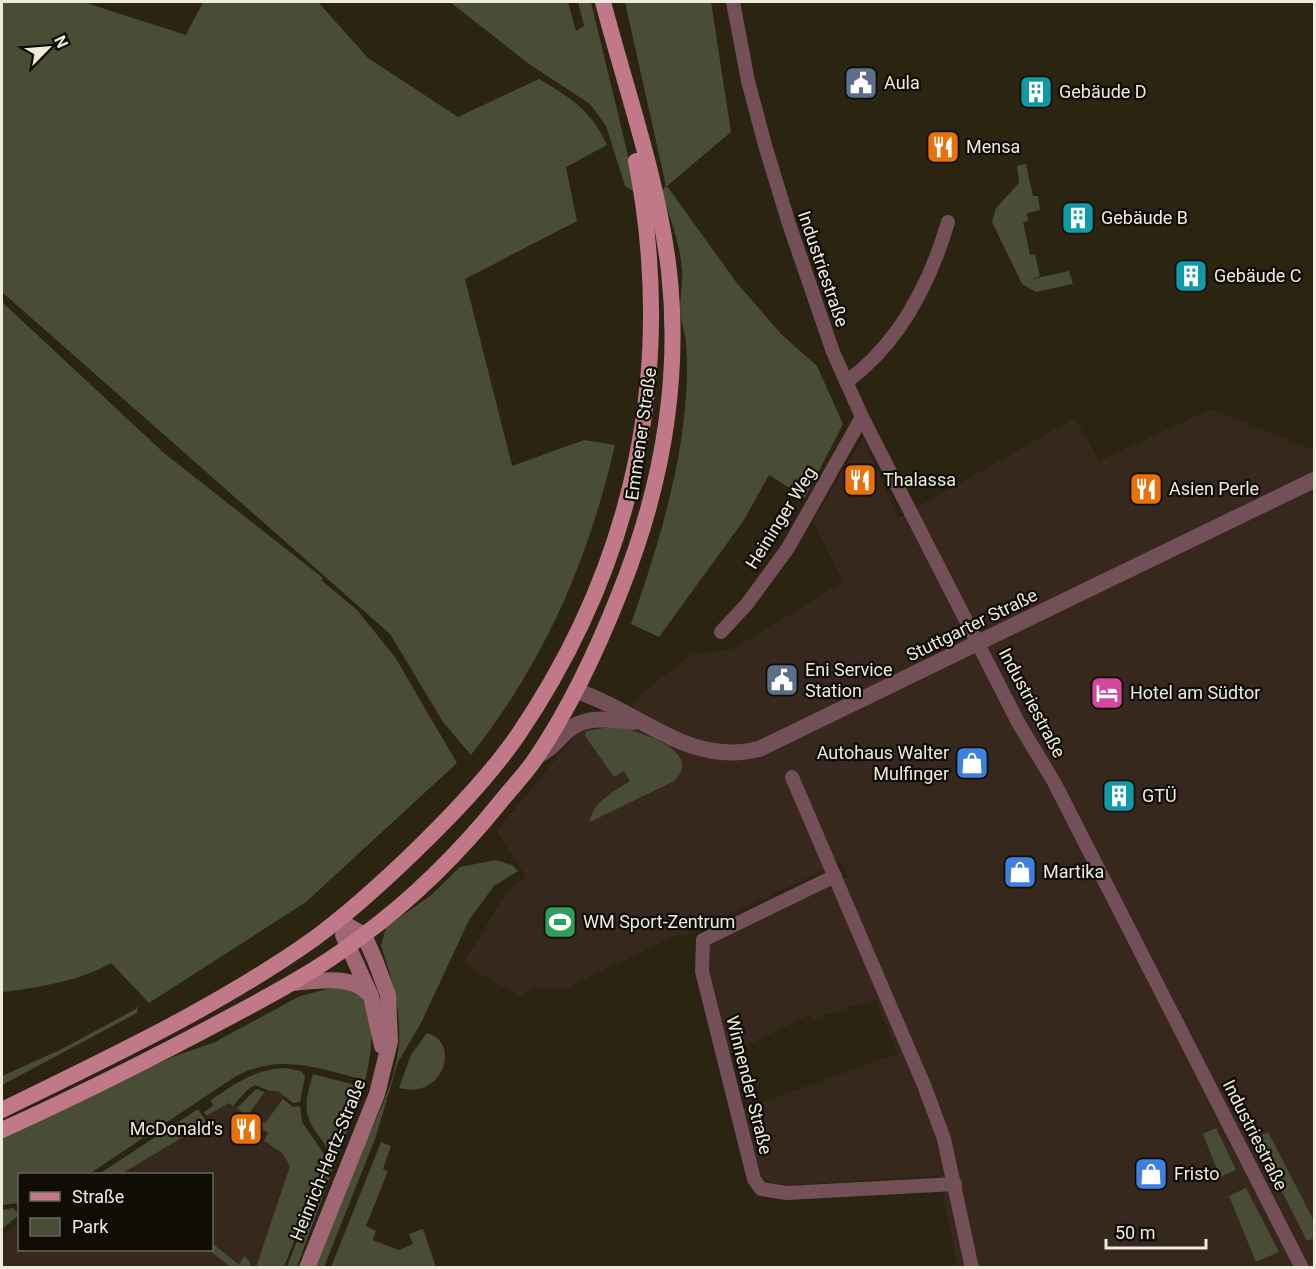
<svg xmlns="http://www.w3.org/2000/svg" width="1316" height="1269" font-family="Roboto,sans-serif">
	<rect width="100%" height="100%" fill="#2a2411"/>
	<g fill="#37281d" fill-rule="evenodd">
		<path d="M 1211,409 L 1314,450 L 1314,1267 L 958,1267 L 939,1176 L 786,1185 L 770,1182 L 762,1176 L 757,1166 L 743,1109 L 898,1053 L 875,999 L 812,1020 L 810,1014 L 730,1054 L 705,957 L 710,944 L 723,936 L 848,877 L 842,862 L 684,935 L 676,935 L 567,988 L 537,988 L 519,996 L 463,964 L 509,888 L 526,877 L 497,831 L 577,733 L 594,726 L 622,726 L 640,695 L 692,654 L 733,649 L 843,582 L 813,521 L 863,438 L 898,518 L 1075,418 L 1099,461 ZM 617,726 L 648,736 L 674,750 L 592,813 L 606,797 L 630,781 L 624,770 L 614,776 L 587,736 Z"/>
		<path d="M 278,1091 L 283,1095 L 283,1099 L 265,1123 L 268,1133 L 266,1143 L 282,1153 L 290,1166 L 256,1267 L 2,1267 L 2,1235 L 19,1222 L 20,1250 L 212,1250 L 212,1174 L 99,1174 L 198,1109 L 205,1120 L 206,1116 L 229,1103 L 249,1111 L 265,1092 Z"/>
	</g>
	<g fill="#494d36">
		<path d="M 2,2 L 83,2 L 186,35 L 203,2 L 318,2 L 368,58 L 458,117 L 539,79 C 571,98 591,110 607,145 L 566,167 L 577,221 L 465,279 L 512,466 L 584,440 L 615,445 C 588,561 545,661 471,755 L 443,722 L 390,634 L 2,292 Z"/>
		<path d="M 450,2 L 568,2 L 576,31 L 584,26 L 578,2 L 591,2 L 637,193 L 625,186 L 606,126 L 590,104 L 529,64 Z"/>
		<path d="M 625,2 L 711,2 L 731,132 L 667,186 L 736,282 L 781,334 L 817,366 L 843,424 L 805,498 L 769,475 L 744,520 L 659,637 L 631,624 C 661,538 693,435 686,343 C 685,332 681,322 680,311 C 680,298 683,284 682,270 C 680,242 670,218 661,191 L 666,186 Z"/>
		<path d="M 1026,164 L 1033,196 L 1038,196 L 1040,210 L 1027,213 L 1028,221 L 1023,222 L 1030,255 L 1035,254 L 1040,276 L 1032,279 L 1069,271 L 1073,284 L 1036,292 L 1022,284 L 992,222 L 996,208 L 1019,183 L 1017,166 Z"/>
		<path d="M 2,302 L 164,453 L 323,578 L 321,580 L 357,610 L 395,657 L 457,763 L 306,902 L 149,1003 L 111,963 C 80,981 37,988 2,992 Z"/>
		<path d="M 617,726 C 638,732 705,750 674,781 L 590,822 C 591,803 616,790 630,781 L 624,771 L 614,777 L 585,736 L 586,731 Z"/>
		<path d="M 496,860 L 512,865 L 518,871 L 494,886 L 469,920 L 421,1023 L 398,1062 L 375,1139 L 324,1267 L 314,1268 C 328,1231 342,1193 359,1157 C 375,1121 395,1085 399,1044 C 401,1010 392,978 381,946 L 386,927 L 430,896 L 460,867 Z"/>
		<path d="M 335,987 C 340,988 349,988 354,991 C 380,1006 371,1057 365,1080 C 317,1068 279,1052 233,1078 L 89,1174 L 20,1174 L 19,1203 L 2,1205 L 2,1134 L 175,1056 L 215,1042 L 300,996 Z"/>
		<path d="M 138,1005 L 137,1013 L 2,1085 L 2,1076 L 60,1050 L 136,1009 Z"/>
		<path d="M 427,1033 C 461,1042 444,1100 399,1088 L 411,1055 Z"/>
		<path d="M 284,1068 L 301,1071 L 305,1076 L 300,1102 L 293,1103 L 278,1091 L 269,1091 L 255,1085 L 247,1090 L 233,1106 L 229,1103 L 206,1116 L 204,1112 L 213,1106 L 211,1100 C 234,1084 255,1069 284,1068 Z"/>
		<path d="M 313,1074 L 363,1087 L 297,1267 L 287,1267 L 329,1156 C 328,1147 323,1142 318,1135 C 301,1111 306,1100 313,1074 Z"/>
		<path d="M 256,1089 L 265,1092 L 250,1112 L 265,1123 L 283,1099 L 293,1107 L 300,1106 L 302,1122 L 324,1154 L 322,1168 L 284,1267 L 256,1267 L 290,1166 L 282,1153 L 264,1141 L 268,1133 L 237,1108 Z"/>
		<path d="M 198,1109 L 206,1121 L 197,1131 L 193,1131 L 121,1174 L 99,1174 Z"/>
		<path d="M 1216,1128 L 1236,1170 L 1220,1177 L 1203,1134 Z"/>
		<path d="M 1268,1132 L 1314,1221 L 1314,1238 L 1307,1241 L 1255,1138 Z"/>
		<path d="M 381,1142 L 391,1146 L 383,1169 L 388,1171 L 366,1226 L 376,1231 L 373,1240 L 399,1250 L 413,1244 L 409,1234 L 423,1229 L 436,1267 L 331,1267 Z"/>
		<path d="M 1246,1188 L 1279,1252 L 1256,1262 L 1229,1196 Z"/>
		<path d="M 13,1208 L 19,1215 L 2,1229 L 2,1210 Z"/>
		<path d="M 212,1243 L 239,1265 L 244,1256 L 250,1262 L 250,1267 L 230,1267 L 209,1250 L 212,1250 Z"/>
	</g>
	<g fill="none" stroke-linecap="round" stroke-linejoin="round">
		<g stroke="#734f57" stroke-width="14">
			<path d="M 733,2 L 748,81 L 765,145 L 789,224 L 833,352 L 862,417 L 1019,724 L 1054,782 L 1302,1268"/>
			<path d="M 846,382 C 899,344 930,283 948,222"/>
			<path d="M 721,632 L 747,604 L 788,548 L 862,417"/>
			<path d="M 792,777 L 924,1085 L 944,1139 L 972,1268"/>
			<path d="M 835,876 L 703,940 L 702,971 L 754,1179 L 761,1189 L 787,1193 L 955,1184"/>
		</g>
		<g stroke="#734f57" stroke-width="16">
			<path d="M 576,691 C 640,711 688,767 759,749 L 1314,480"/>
			<path d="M 537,756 C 550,750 556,742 566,732 C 586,714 609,720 634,722"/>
		</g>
		<g stroke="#9f6773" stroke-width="16">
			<path d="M 343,935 L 371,996 L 382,1046"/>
			<path d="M 293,983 C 316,981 352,974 369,994"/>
			<path d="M 307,1268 L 377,1094 L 390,1041 L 388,995 L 375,960 L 364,935 L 338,920"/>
		</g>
		<g stroke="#c17989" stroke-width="16">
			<path d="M 2,1110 C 108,1058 218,1007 315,938 C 350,912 383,882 414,852 C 451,816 489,777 518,735 C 636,561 676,367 636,161"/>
			<path d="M 2,1130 C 77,1096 151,1059 224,1020 C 271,995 318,970 361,937 C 414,898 461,851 502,800 C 514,785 528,771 538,755 C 572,704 598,648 620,592 C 661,490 681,380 669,271 C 658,179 626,90 603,2"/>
		</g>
	</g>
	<defs>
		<g id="civic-square" transform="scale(1.725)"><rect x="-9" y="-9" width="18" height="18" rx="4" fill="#5c6f8a" stroke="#100d06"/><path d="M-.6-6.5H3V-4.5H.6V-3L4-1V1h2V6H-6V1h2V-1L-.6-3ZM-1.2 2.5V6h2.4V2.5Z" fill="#fff"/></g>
		<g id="building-square" transform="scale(1.725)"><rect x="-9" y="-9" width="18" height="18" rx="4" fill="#0f9aa8" stroke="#100d06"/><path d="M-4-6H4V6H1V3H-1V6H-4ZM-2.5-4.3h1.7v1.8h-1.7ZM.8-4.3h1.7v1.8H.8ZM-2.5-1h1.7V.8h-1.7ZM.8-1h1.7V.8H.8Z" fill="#fff"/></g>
		<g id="restaurant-square" transform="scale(1.725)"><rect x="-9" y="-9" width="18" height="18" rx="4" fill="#e8710a" stroke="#100d06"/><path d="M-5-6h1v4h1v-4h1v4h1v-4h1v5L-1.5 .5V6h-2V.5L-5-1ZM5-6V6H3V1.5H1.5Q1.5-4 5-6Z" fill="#fff"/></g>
		<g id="hotel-square" transform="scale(1.725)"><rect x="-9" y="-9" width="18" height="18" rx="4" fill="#d1479c" stroke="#100d06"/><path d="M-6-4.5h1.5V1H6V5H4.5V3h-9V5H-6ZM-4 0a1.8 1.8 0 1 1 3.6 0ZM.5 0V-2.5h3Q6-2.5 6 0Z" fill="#fff"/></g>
		<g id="shop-square" transform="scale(1.725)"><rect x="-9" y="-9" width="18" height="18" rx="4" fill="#3f7fe0" stroke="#100d06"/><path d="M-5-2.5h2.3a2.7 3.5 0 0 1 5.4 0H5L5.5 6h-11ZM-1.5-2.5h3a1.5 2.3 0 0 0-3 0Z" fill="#fff"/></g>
		<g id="stadium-square" transform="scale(1.725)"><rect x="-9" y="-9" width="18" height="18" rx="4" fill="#2e9e5b" stroke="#100d06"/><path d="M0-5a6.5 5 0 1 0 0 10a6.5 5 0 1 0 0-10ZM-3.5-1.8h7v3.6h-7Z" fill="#fff"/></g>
	</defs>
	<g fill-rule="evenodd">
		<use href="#civic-square" x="861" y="83"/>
		<use href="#building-square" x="1036" y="92"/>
		<use href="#restaurant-square" x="943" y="147"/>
		<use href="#building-square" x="1078" y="218"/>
		<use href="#building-square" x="1191" y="276"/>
		<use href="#restaurant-square" x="860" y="480"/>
		<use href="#restaurant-square" x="1146" y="489"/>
		<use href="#civic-square" x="782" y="680"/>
		<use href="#hotel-square" x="1107" y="693"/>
		<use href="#shop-square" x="972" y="763"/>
		<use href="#building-square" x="1119" y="796"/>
		<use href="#shop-square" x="1020" y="872"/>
		<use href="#stadium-square" x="560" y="922"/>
		<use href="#restaurant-square" x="246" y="1129"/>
		<use href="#shop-square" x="1151" y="1174"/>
	</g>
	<g text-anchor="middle" stroke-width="4.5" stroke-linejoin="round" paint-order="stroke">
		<g font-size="18" fill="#edeade" stroke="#100d06" text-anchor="start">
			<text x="884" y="89">Aula</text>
			<text x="1059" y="98">Gebäude D</text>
			<text x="966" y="153">Mensa</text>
			<text x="1101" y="224">Gebäude B</text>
			<text x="1214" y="282">Gebäude C</text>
			<text x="883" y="486">Thalassa</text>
			<text x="1169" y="495">Asien Perle</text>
			<text x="805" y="676">Eni Service<tspan x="805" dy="21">Station</tspan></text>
			<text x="1130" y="699">Hotel am Südtor</text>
			<text x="949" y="759" text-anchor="end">Autohaus Walter<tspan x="949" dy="21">Mulfinger</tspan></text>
			<text x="1142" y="802">GTÜ</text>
			<text x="1043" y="878">Martika</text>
			<text x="583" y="928">WM Sport-Zentrum</text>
			<text x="223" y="1135" text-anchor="end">McDonald's</text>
			<text x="1174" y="1180">Fristo</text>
		</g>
		<g font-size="18" fill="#edeade" stroke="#100d06">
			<text transform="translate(823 269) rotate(71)" y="6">Industriestraße</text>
			<text transform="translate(641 434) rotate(-82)" y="6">Emmener Straße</text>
			<text transform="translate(781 518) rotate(-58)" y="6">Heininger Weg</text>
			<text transform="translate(972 625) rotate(-26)" y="6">Stuttgarter Straße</text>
			<text transform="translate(1032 703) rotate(62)" y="6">Industriestraße</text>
			<text transform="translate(749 1085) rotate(76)" y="6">Winnender Straße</text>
			<text transform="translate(1255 1135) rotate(63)" y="6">Industriestraße</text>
			<text transform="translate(328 1160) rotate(-68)" y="6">Heinrich-Hertz-Straße</text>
		</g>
	</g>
	<rect width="1316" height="1269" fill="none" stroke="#edeade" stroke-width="6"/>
	<rect x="18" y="1173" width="195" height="78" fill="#100d06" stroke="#68655c" stroke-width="1.5"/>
	<rect x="30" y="1192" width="30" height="9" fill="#c17989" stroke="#68655c" stroke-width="1.5"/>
	<text x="72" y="1203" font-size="18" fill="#edeade">Straße</text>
	<rect x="30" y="1218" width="30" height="18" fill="#494d36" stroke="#68655c" stroke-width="1.5"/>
	<text x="72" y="1233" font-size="18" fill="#edeade">Park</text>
	<g transform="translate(48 48) rotate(65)" stroke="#100d06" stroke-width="4.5" paint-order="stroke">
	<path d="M0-4.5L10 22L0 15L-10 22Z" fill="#edeade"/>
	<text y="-9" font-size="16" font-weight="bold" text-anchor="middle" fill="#edeade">N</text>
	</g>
	<path d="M1106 1239v9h100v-9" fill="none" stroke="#edeade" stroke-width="3"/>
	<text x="1115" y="1239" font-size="18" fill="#edeade" stroke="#100d06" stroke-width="4.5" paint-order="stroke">50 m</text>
</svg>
